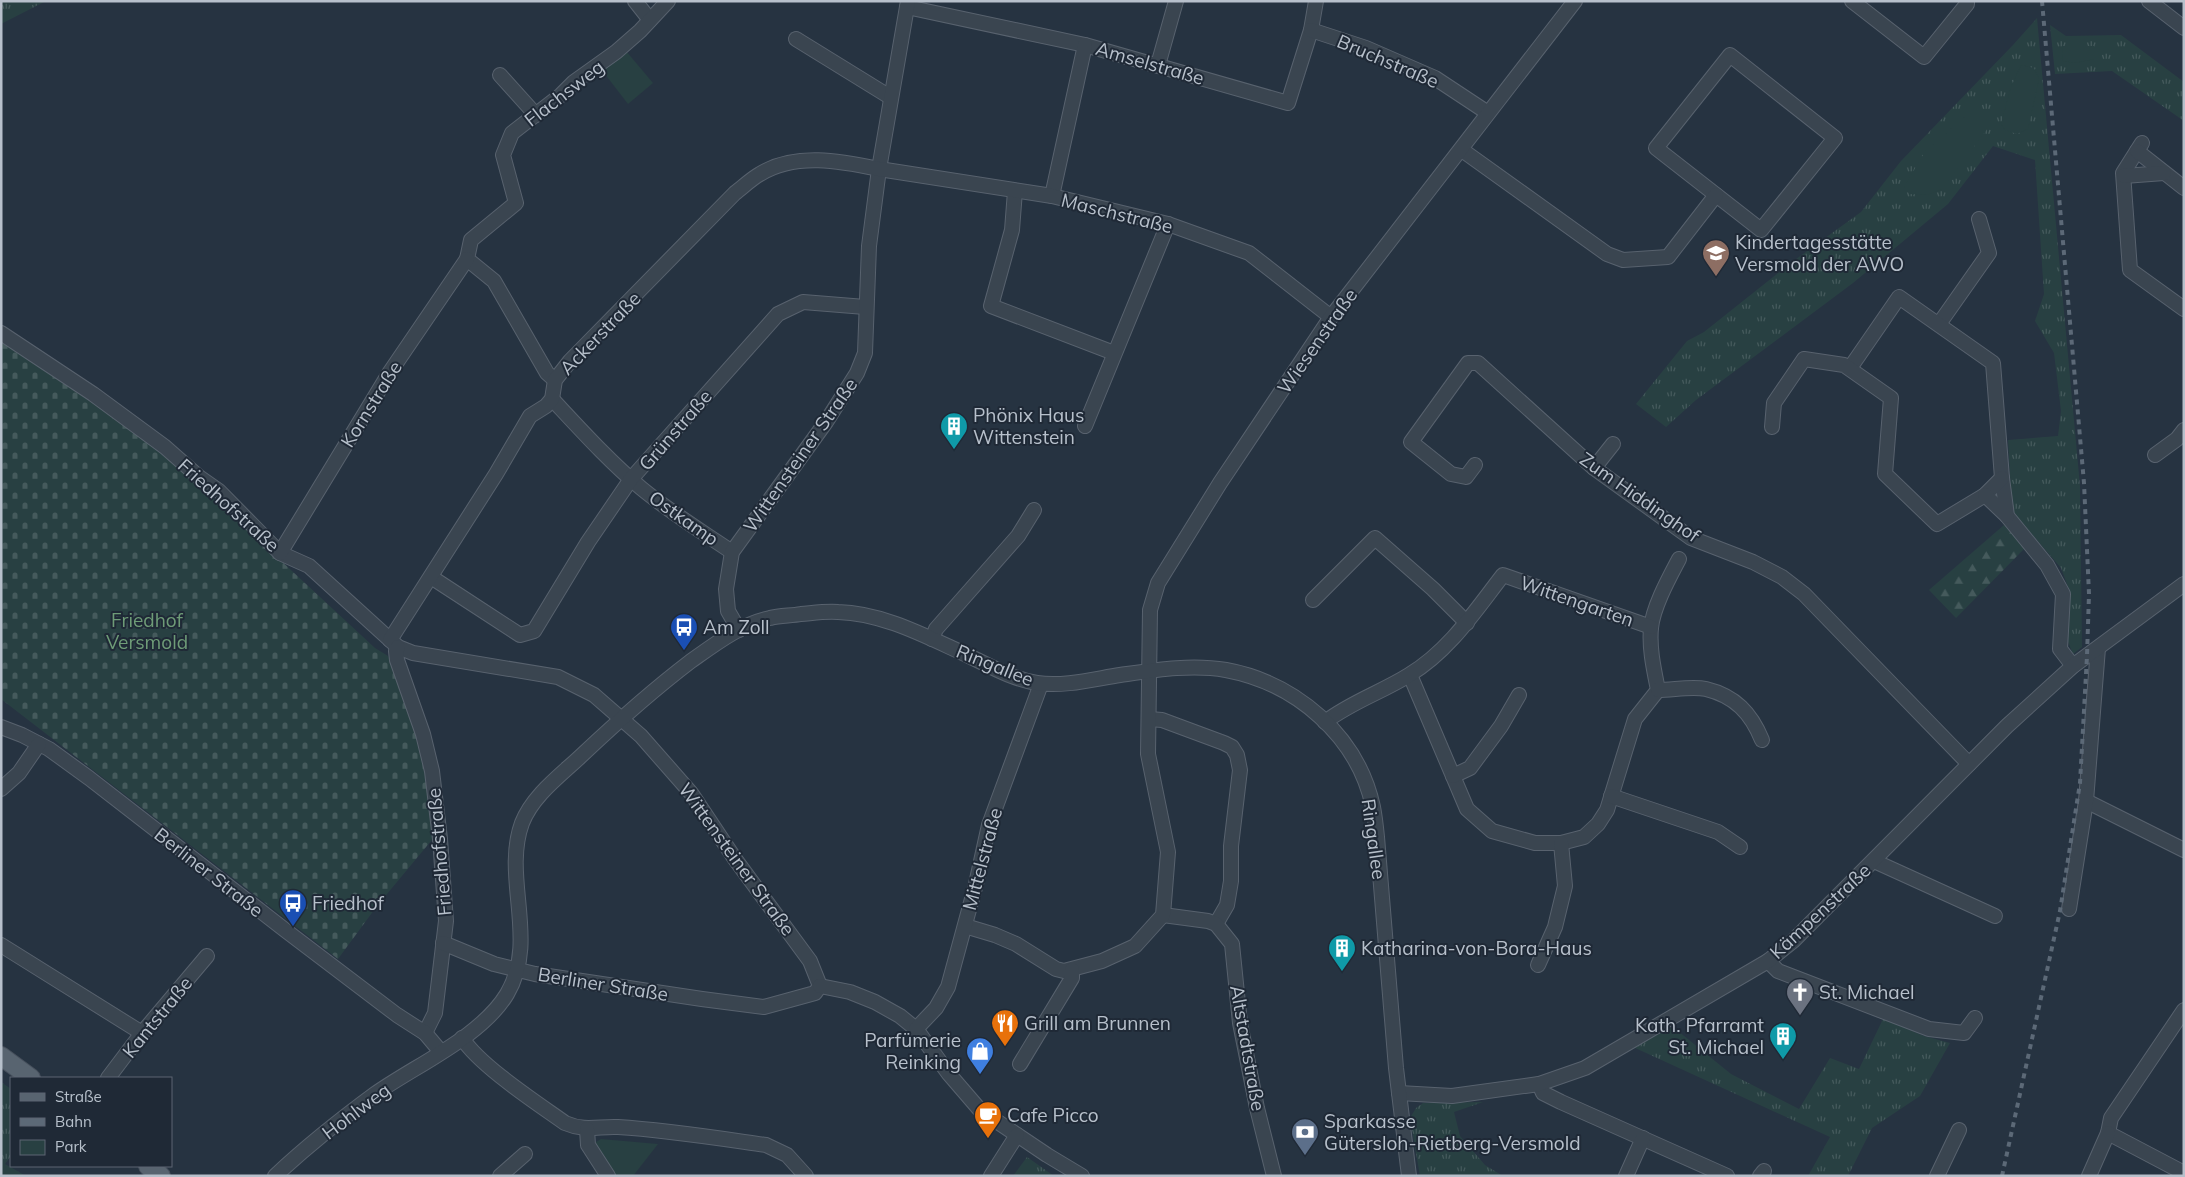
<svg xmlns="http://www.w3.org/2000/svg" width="2185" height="1177" font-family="Mulish,sans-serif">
	<defs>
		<pattern id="grass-tufts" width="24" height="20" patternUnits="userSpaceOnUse" patternTransform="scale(1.25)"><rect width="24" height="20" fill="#284042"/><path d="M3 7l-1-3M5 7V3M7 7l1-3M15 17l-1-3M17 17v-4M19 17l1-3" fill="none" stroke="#455a5c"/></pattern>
		<pattern id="forest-firs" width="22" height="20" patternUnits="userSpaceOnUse" patternTransform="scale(1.25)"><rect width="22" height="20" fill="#284042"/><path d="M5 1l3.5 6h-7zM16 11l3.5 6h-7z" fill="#455a5c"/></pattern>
		<pattern id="cemetery-stones" width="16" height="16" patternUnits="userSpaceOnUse" patternTransform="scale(1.25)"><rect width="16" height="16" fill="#284042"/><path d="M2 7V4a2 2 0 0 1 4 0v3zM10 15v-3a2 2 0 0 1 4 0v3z" fill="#455a5c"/></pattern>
	</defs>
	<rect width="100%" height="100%" fill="#263341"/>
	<g fill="url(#grass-tufts)">
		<path d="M 1,1 L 46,1 L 1,24 Z"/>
		<path d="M 2037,18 L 2080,486 L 2082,647 L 2073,654 L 2068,642 L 2070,592 L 2061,568 L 2012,511 L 2008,440 L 2058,436 L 2061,411 L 2054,353 L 2035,321 L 2044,294 L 2035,160 L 1993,146 L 1948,204 L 1853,283 L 1696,400 L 1666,427 L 1636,404 L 1687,341 L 1704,332 L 1792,262 L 1861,212 L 1901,161 L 2013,45 Z"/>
		<path d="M 2050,25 L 2066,36 L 2121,35 L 2184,82 L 2184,121 L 2112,71 L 2055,74 Z"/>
		<path d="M 1883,1019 L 1924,1036 L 1950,1043 L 1920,1096 L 1872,1128 L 1848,1176 L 1808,1176 L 1830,1137 L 1633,1047 L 1673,1027 L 1731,1074 L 1799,1109 L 1830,1058 L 1859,1069 Z"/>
		<path d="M 1,1082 L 11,1089 L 11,1156 L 5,1164 L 26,1176 L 1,1176 Z"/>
		<path d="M 1483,1102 L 1454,1112 L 1460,1136 L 1485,1165 L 1503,1176 L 1420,1176 L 1410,1118 L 1416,1108 L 1423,1103 Z"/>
		<path d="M 1027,1157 L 1054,1176 L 1013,1176 Z"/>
	</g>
	<path fill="url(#forest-firs)" d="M 2004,525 L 2025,548 L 1956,618 L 1929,590 Z"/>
	<path fill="url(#cemetery-stones)" d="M 1,340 L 71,385 L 169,457 L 375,648 L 388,656 L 395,670 L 424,757 L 436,835 L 377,906 L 338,959 L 1,699 Z"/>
	<g fill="#284042">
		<path d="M 2062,46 L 2094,46 L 2094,59 L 2075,63 L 2063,61 Z"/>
		<path d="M 626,51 L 653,83 L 628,104 L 601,69 Z"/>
		<path d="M 2021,65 L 2034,68 L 2039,79 L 2028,129 L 2017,134 L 2005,130 L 2001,124 L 2011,87 Z"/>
		<path d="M 1971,112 L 1988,128 L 1942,189 L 1927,195 L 1910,194 L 1904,187 L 1926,150 Z"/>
		<path d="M 601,1139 L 658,1144 L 633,1176 L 614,1176 L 596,1149 L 596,1142 Z"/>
	</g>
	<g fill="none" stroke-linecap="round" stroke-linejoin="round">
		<g stroke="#58626e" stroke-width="16">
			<g id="minor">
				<path d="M 635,1 L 650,20"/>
				<path d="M 1852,1 L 1924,57 L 1967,4 L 1967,1"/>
				<path d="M 2149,1 L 2184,28"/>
				<path d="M 907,7 L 1085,45 L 1288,103 L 1311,30 L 1316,1"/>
				<path d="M 1311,30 L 1366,48 L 1435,78 L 1488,113"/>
				<path d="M 796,39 L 890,97"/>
				<path d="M 1730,55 L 1835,138 L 1761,230 L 1656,148 Z"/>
				<path d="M 1158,65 L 1176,1"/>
				<path d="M 500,75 L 536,115"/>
				<path d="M 2142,143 L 2123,173 L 2130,270 L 2184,309"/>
				<path d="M 1462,150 L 1607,254 L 1623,260 L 1668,257 L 1716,195"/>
				<path d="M 2137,151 L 2184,188"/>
				<path d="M 2124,176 L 2164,173"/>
				<path d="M 1015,191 L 1012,230 L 991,306 L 1114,353"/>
				<path d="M 1052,196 L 1085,45"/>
				<path d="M 1939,324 L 1989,253 L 1979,219"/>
				<path d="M 1,333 L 93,394 L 165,447 L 199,477 L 219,491 L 280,553 L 309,566 L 398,647 L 413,653 L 558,677 L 594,695 L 641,736 L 691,793 L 735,859 L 810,961 L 820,986"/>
				<path d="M 1850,368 L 1899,297 L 1993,363 L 2002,478 L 2007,516 L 2047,565 L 2063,594 L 2060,649 L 2073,666"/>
				<path d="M 555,380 L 547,373 L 494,281 L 467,259 L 471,240 L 516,203 L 503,155 L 512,133 L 561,95 L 574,82 L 616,52 L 640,31 L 668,1"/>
				<path d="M 552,399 C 581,430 609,461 641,488 C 670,512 701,531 732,552"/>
				<path d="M 1085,426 L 1168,224"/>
				<path d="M 1772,427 L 1774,403 L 1804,359 L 1844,365 L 1891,398 L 1885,474 L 1937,524 L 1985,495 L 2002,478"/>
				<path d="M 2155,455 L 2177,439 L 2184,430"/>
				<path d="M 1475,465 L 1466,477 L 1451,474 L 1411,442 L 1468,363 L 1478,363 L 1594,468 L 1691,538 L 1753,562 L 1782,577 L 1804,594 L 1969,764"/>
				<path d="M 1594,468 L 1613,444"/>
				<path d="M 1985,495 L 2007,516"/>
				<path d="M 280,553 L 390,372 L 467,259"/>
				<path d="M 431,577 L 520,635 L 534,631 L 588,542 L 631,479 L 778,314 L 803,302 L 865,307"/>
				<path d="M 1313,600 L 1375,538 L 1433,589 L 1467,623"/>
				<path d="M 739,630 L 728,611 L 726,589 L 732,552 L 826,422 L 857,373 L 865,353 L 869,246 L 879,169 L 908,1"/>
				<path d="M 932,639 L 936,629 L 1018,536 L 1034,510"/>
				<path d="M 390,640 L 496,474 L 530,416 L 546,406 L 552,399 L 555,380 L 570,361 L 735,193 C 743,187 751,179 760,174 C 795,152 841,161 879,169 L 1052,196 L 1168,224 L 1249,253 L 1331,317"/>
				<path d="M 398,647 L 396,651 L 397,660 L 423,734 L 432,771 L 440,839 L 446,921 L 435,1013 L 425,1033"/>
				<path d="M 1410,675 L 1467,809 L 1492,831 L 1535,843 L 1561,843 L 1584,837 L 1598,824 L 1607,810 L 1635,719 L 1658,690 C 1654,670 1649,648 1651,628 C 1653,607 1669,578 1679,559"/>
				<path d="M 1658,690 C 1673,690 1692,686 1706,689 C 1735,696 1751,713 1762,740"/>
				<path d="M 1149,719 L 1162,720 L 1224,743 L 1232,747 L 1237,755 L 1240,770 L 1231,846 L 1231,881 L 1227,905 L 1216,924"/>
				<path d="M 1325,722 C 1351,702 1382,692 1409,675 C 1449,651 1475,611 1503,575 L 1651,627"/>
				<path d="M 1,727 L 22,735 L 49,749 L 89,778 L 285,930 L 397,1015 L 425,1033 L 441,1052"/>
				<path d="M 1453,776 L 1470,768 L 1501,726 L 1519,695"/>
				<path d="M 1,789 L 19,773 L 39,744"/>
				<path d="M 1611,796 L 1718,832 L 1740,847"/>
				<path d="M 2086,801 L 2184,850"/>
				<path d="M 1874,861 L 1995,916"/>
				<path d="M 2069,909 L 2086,801 L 2098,648"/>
				<path d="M 1163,915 L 1208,921 L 1216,924 L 1232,944 L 1240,1023 L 1257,1108 L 1274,1176"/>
				<path d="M 965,926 L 995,935 L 1016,944 L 1056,969 L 1064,971 L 1102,961 L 1135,946 L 1163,915 L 1168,852 L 1148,754 L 1150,610 L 1158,583 L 1220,483 L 1331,317 L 1575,1"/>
				<path d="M 443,943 L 494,964 L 535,974 L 702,999 L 764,1007 L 815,993 L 820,986"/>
				<path d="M 1,945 L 142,1033"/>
				<path d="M 1768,961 L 1778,971 L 1929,1029 L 1964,1033 L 1975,1018"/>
				<path d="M 1538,965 L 1555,927 L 1565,886 L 1561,843"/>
				<path d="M 820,986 L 850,992 L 875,1002 L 900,1016 L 916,1029 L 949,1074 L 980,1110 L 1047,1155 L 1082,1176"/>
				<path d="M 2184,1010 L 2111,1118 L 2108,1133 L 2184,1173"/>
				<path d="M 916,1029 L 936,1008 L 948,987 L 976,884 L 989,825 L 1041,684"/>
				<path d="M 462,1038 C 480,1066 537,1103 565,1123 C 586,1132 598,1126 618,1127 C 667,1130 717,1138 766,1145 L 787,1155 L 806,1176"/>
				<path d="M 1020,1064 L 1072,978 L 1072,970"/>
				<path d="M 108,1078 L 142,1033 L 207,956"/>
				<path d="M 1539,1084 L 1543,1093 L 1561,1102 L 1727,1176"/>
				<path d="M 1399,1093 L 1452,1096 L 1539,1084 L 1585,1068 L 1768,961 L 1793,941 L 2007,726 L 2073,666 L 2184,584"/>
				<path d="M 587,1129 L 588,1145 L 608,1176"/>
				<path d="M 275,1176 C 306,1147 341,1119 375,1094 C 416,1065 481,1037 507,994 C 539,940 502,878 522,823 C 533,795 561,775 582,755 C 617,722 653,690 691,661 C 715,644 741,624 770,618 C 780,615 791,616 801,614 C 813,613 826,611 838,612 C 883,613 927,637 967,655 C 990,666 1012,679 1037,683 C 1064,687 1094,679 1120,675 C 1155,670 1191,664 1226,670 C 1296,683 1358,736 1373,807 C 1375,817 1376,827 1377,837 L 1396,1068 L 1409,1176"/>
				<path d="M 500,1176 L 525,1154"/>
				<path d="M 991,1176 L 1017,1135"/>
				<path d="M 1626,1176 L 1643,1138"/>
				<path d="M 1760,1176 L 1764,1171"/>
				<path d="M 1937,1176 L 1959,1130"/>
				<path d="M 2089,1176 L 2108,1133"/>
			</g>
		</g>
		<g stroke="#47505d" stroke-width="20">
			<g id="major">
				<path d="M 1,1056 L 31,1078"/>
				<path d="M 148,1166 L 161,1176"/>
			</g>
		</g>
		<use href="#minor" stroke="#3a4550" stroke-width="14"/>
		<use href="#major" stroke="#586470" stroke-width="18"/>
		<path stroke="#5c6977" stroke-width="4" stroke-dasharray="5 5" stroke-linecap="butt" d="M 2002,1176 L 2060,911 L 2080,783 L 2087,656 L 2089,594 L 2084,483 L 2042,1"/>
	</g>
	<defs>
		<g id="school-pin" transform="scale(1.4375)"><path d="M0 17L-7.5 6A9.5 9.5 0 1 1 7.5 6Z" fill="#8d6e63" stroke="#1f2936"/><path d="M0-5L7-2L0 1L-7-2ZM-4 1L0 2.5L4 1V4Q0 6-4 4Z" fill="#fff"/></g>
		<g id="building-pin" transform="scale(1.4375)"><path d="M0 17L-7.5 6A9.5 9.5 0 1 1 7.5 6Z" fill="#0f9aa8" stroke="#1f2936"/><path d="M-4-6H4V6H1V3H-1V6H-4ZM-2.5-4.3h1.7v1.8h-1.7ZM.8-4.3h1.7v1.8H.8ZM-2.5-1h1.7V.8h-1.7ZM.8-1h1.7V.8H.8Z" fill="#fff"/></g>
		<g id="bus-pin" transform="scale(1.4375)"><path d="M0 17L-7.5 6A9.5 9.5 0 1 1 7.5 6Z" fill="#1a4fb4" stroke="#1f2936"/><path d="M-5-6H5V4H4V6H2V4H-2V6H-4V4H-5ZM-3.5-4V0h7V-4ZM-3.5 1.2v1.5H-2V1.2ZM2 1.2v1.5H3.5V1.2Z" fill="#fff"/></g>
		<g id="church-pin" transform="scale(1.4375)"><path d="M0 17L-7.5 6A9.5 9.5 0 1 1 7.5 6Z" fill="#6b7280" stroke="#1f2936"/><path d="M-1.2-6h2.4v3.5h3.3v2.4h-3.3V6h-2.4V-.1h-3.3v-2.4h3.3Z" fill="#fff"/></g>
		<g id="restaurant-pin" transform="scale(1.4375)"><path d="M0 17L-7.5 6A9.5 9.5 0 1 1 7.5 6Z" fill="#e8710a" stroke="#1f2936"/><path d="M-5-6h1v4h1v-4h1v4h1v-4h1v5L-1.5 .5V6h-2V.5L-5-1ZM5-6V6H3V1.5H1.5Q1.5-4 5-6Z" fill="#fff"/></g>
		<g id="shop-pin" transform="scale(1.4375)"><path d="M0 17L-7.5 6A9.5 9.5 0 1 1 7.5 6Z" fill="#3f7fe0" stroke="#1f2936"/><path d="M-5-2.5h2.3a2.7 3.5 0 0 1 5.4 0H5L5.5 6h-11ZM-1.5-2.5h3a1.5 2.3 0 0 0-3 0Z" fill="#fff"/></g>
		<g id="cafe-pin" transform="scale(1.4375)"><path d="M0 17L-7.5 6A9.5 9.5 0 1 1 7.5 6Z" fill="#e8710a" stroke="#1f2936"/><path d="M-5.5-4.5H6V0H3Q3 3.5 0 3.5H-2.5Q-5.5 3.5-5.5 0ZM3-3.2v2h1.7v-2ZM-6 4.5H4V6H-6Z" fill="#fff"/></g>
		<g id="bank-pin" transform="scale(1.4375)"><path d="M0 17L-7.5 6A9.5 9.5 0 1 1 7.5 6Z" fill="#5c6f8a" stroke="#1f2936"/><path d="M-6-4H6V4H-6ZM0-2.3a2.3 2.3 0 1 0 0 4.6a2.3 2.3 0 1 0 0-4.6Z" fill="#fff"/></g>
	</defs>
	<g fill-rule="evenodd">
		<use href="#school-pin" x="1716" y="253"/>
		<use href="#building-pin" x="954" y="426"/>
		<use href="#bus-pin" x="684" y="627"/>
		<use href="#bus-pin" x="293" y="903"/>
		<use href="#building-pin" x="1342" y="948"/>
		<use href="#church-pin" x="1800" y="992"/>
		<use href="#restaurant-pin" x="1005" y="1023"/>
		<use href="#building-pin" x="1783" y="1036"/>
		<use href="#shop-pin" x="980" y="1051"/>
		<use href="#cafe-pin" x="988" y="1115"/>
		<use href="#bank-pin" x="1305" y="1132"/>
	</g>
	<g text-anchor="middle" stroke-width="4" stroke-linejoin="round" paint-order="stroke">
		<g font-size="19" fill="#b7c0cb" stroke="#1f2936">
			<text transform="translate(1388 61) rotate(23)" y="7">Bruchstraße</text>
			<text transform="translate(1150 63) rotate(16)" y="7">Amselstraße</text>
			<text transform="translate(564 93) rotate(-38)" y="7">Flachsweg</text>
			<text transform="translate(1117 213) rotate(14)" y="7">Maschstraße</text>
			<text transform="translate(600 333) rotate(-46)" y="7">Ackerstraße</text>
			<text transform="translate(1317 341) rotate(-55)" y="7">Wiesenstraße</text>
			<text transform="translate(371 404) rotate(-58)" y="7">Kornstraße</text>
			<text transform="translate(675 430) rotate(-49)" y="7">Grünstraße</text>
			<text transform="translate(800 455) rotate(-55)" y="7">Wittensteiner Straße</text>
			<text transform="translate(1640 497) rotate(35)" y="7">Zum Hiddinghof</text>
			<text transform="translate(229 505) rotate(42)" y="7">Friedhofstraße</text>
			<text transform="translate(684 518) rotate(35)" y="7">Ostkamp</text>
			<text transform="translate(1577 601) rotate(19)" y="7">Wittengarten</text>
			<text transform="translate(995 665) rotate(22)" y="7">Ringallee</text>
			<text transform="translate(1374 839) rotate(82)" y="7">Ringallee</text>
			<text transform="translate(439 852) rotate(-95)" y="7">Friedhofstraße</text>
			<text transform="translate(737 859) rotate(54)" y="7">Wittensteiner Straße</text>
			<text transform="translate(982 859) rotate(-75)" y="7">Mittelstraße</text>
			<text transform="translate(209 872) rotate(38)" y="7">Berliner Straße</text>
			<text transform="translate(1820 911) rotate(-43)" y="7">Kämpenstraße</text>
			<text transform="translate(603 984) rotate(9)" y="7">Berliner Straße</text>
			<text transform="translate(157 1017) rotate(-51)" y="7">Kantstraße</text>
			<text transform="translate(1248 1048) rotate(80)" y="7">Altstadtstraße</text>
			<text transform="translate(356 1111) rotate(-37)" y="7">Hohlweg</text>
		</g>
		<g font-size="19" fill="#b7c0cb" stroke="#1f2936" text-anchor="start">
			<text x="1735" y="249">Kindertagesstätte<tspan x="1735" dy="22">Versmold der AWO</tspan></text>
			<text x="973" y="422">Phönix Haus<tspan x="973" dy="22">Wittenstein</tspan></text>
			<text x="703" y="634">Am Zoll</text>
			<text x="312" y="910">Friedhof</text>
			<text x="1361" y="955">Katharina-von-Bora-Haus</text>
			<text x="1819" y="999">St. Michael</text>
			<text x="1024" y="1030">Grill am Brunnen</text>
			<text x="1764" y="1032" text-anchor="end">Kath. Pfarramt<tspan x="1764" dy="22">St. Michael</tspan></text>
			<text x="961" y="1047" text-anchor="end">Parfümerie<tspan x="961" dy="22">Reinking</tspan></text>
			<text x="1007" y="1122">Cafe Picco</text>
			<text x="1324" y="1128">Sparkasse<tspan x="1324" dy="22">Gütersloh-Rietberg-Versmold</tspan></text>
		</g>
		<g font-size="19" fill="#6e9b77" stroke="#1f2936">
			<text x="147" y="627">Friedhof<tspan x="147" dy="22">Versmold</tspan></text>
		</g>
	</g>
	<rect width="2185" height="1177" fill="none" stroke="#b7c0cb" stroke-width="5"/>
	<rect x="10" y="1077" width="162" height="90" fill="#1f2936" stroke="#5c6572"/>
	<rect x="20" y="1093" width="25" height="8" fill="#586470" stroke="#5c6572"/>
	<text x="55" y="1102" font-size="15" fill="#b7c0cb">Straße</text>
	<rect x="20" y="1118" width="25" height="8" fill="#5c6977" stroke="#5c6572"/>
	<text x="55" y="1127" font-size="15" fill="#b7c0cb">Bahn</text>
	<rect x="20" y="1140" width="25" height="15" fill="#284042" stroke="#5c6572"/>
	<text x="55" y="1152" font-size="15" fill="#b7c0cb">Park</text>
</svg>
